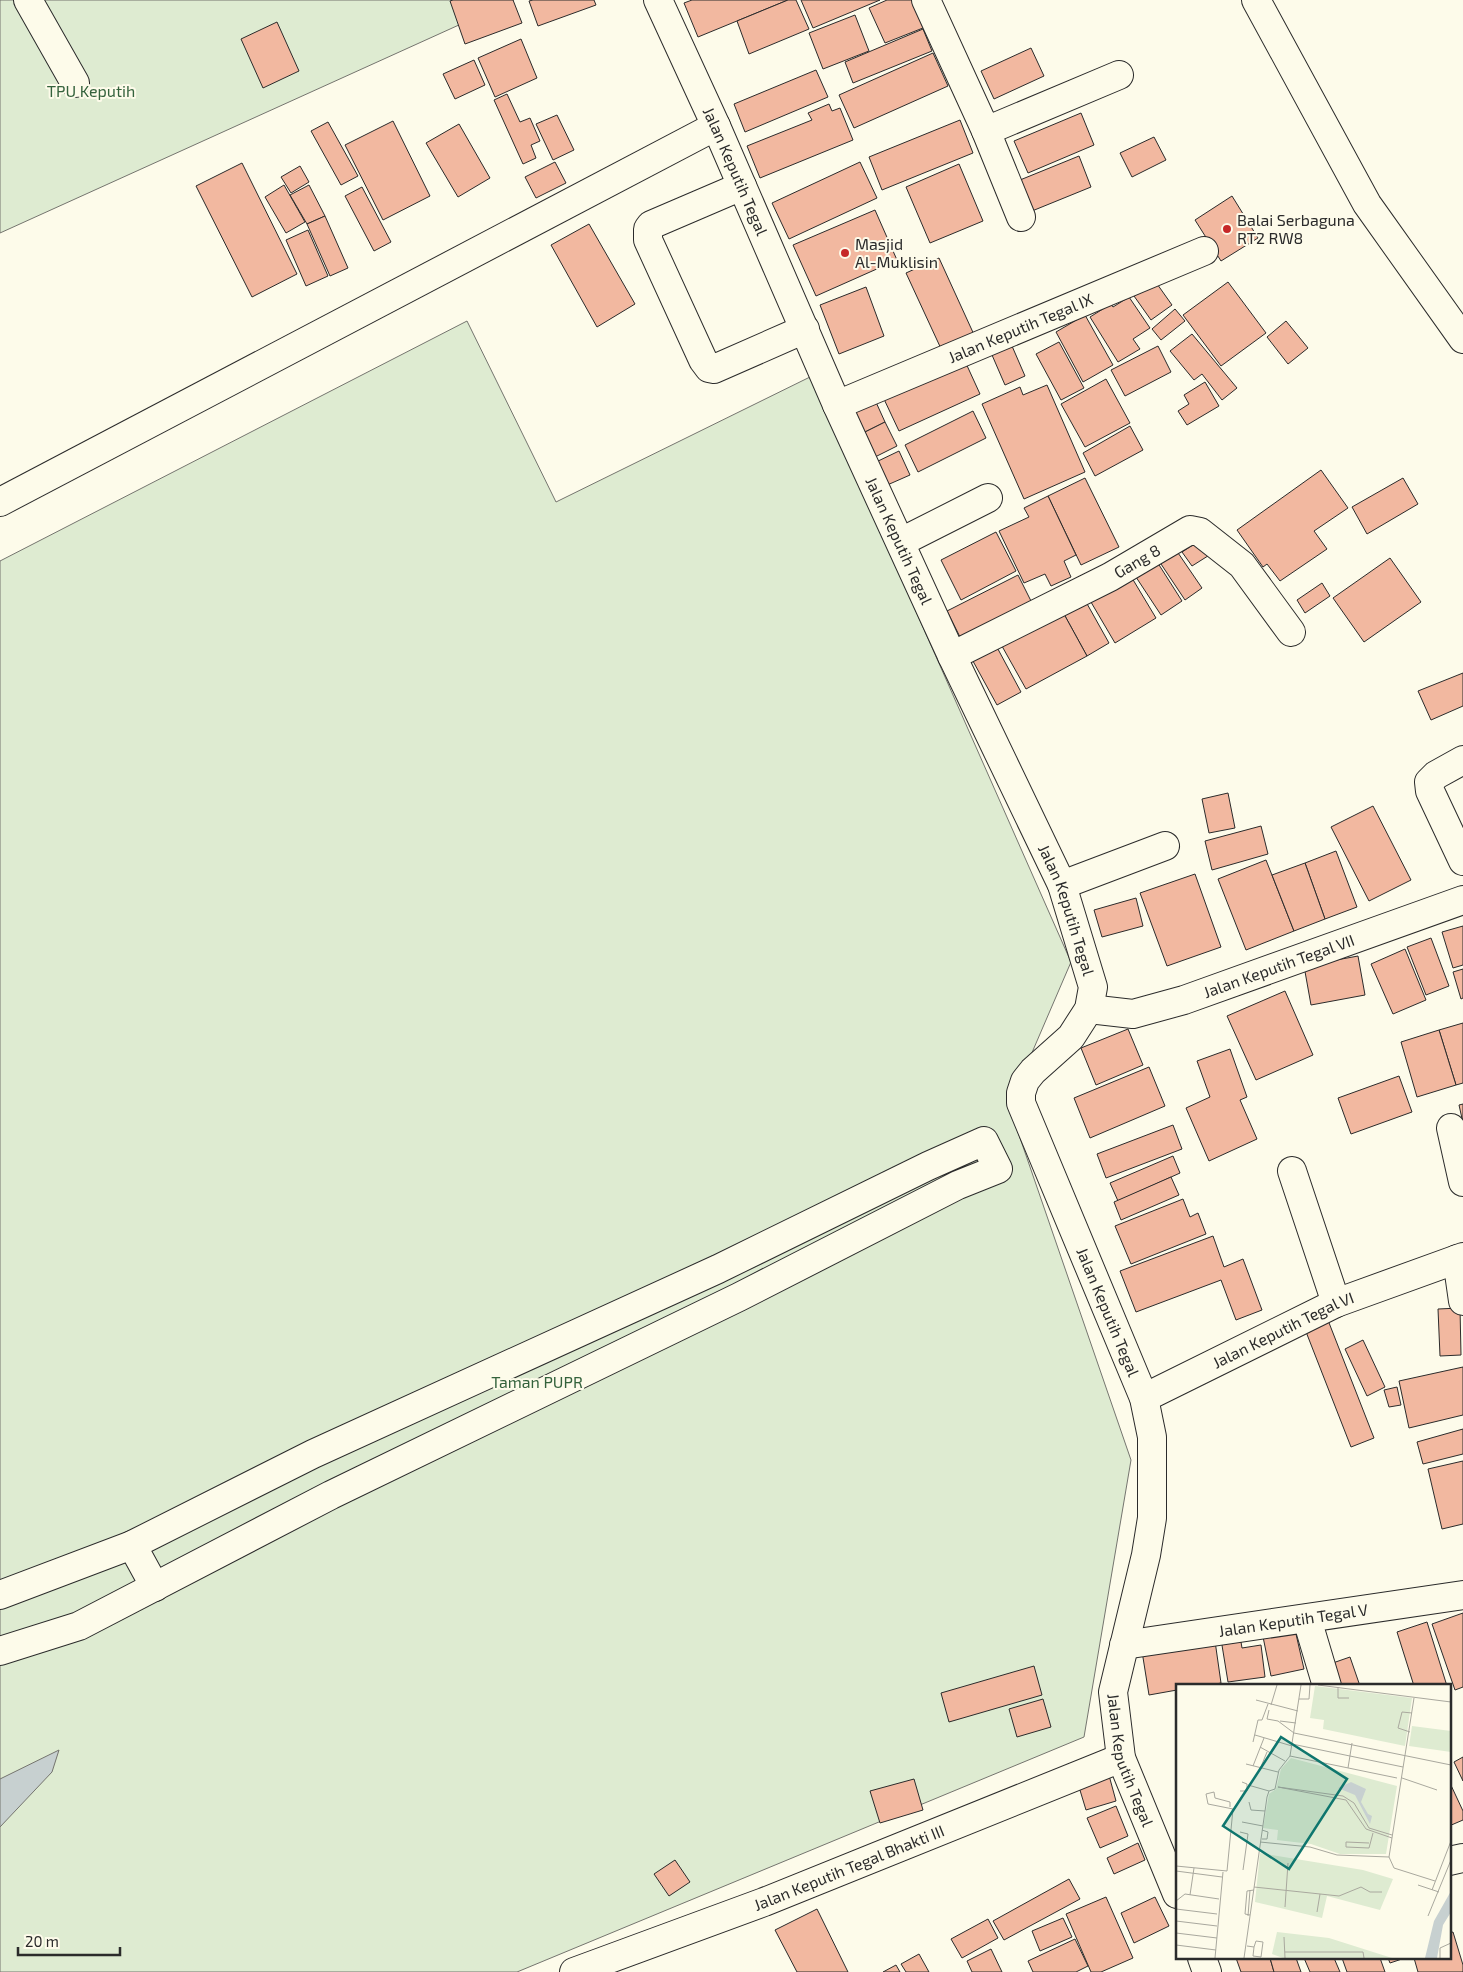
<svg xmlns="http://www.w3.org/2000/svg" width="1463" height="1972" font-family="'Exo 2',sans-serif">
	<rect width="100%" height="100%" fill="#fdfbea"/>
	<g fill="#deebd1" stroke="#74746e">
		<path d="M 0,0 L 514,0 L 0,233 Z"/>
		<path d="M 467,321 L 556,502 L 812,376 L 1071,962 L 1009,1106 L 1131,1460 L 1084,1737 L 517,1972 L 0,1972 L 0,561 Z"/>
	</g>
	<path fill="#c7d0d0" stroke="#74746e" d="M 59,1750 L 52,1772 L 0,1827 L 0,1779 Z"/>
	<g fill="#f2b8a0" stroke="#2b2b2b">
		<path d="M 453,0 L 513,0 L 522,23 L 465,44 L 450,1 Z"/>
		<path d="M 533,0 L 594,0 L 596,5 L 538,26 L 529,1 Z"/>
		<path d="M 692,0 L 788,0 L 698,37 L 684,3 Z"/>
		<path d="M 788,0 L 796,0 L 809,29 L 749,54 L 737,21 Z"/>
		<path d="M 801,0 L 880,0 L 813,28 Z"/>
		<path d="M 887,0 L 915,0 L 928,26 L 885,43 L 869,8 Z"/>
		<path d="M 855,15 L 869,51 L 823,69 L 809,33 Z"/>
		<path d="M 277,22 L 299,71 L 263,88 L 241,39 Z"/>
		<path d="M 923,29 L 932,51 L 853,83 L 845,62 Z"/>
		<path d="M 521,39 L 537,78 L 495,97 L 478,58 Z"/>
		<path d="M 1031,48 L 1044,76 L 994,99 L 981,71 Z"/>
		<path d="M 933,53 L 948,86 L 854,128 L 839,95 Z"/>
		<path d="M 474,60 L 485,85 L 455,99 L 443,74 Z"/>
		<path d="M 816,70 L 828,97 L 745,132 L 734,104 Z"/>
		<path d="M 507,94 L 520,122 L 530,118 L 540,141 L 531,145 L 536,158 L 523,164 L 494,100 Z"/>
		<path d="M 829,104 L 832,111 L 840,108 L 853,140 L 760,178 L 747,146 L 812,120 L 808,113 Z"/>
		<path d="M 1081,113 L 1094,145 L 1028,173 L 1014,141 Z"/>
		<path d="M 557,115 L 574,150 L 553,160 L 536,124 Z"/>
		<path d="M 960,120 L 973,153 L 882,190 L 869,157 Z"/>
		<path d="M 393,121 L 430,196 L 383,220 L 345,145 Z"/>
		<path d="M 328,122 L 358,176 L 341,185 L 311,131 Z"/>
		<path d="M 459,124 L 490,178 L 458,197 L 426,143 Z"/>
		<path d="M 1154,137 L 1166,160 L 1132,177 L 1120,153 Z"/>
		<path d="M 1079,156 L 1091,187 L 1032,211 L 1020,180 Z"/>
		<path d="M 555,162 L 566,183 L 536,198 L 525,177 Z"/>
		<path d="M 860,162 L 877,198 L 789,239 L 772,203 Z"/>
		<path d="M 242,163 L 297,274 L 252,297 L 196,186 Z"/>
		<path d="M 959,164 L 983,221 L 930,243 L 906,187 Z"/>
		<path d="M 300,166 L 309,182 L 291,193 L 281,177 Z"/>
		<path d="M 284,185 L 305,222 L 286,233 L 265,197 Z"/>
		<path d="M 309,185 L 325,216 L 307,224 L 290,195 Z"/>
		<path d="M 362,187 L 391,242 L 374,251 L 345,196 Z"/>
		<path d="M 1232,196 L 1258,238 L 1221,261 L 1195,220 Z"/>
		<path d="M 875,210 L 897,260 L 816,296 L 793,245 Z"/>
		<path d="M 325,216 L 348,268 L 330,276 L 307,224 Z"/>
		<path d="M 589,224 L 635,304 L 597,327 L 551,245 Z"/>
		<path d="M 308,230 L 328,276 L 306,286 L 286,240 Z"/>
		<path d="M 939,258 L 976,339 L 943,353 L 906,273 Z"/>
		<path d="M 1155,281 L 1172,305 L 1151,320 L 1134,296 Z"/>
		<path d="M 1228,282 L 1266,333 L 1221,366 L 1183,315 Z"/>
		<path d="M 866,287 L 884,336 L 839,354 L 820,305 Z"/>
		<path d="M 1129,297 L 1150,328 L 1133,339 L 1140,349 L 1118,362 L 1090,317 L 1111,304 L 1113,307 Z"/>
		<path d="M 1175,309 L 1185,321 L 1161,340 L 1152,329 Z"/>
		<path d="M 1085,315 L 1113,365 L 1083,382 L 1056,332 Z"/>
		<path d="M 1286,321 L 1308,348 L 1288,364 L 1267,337 Z"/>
		<path d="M 1192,334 L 1237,388 L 1222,400 L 1202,374 L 1194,380 L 1170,351 Z"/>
		<path d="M 1059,342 L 1084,388 L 1061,400 L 1036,354 Z"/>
		<path d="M 1012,346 L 1025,376 L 1005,385 L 992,355 Z"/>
		<path d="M 1158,346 L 1171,372 L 1125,396 L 1111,370 Z"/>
		<path d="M 964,359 L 980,394 L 899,431 L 883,397 Z"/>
		<path d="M 1106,379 L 1130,423 L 1085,447 L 1061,404 Z"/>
		<path d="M 1205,382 L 1219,406 L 1187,425 L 1178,411 L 1189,404 L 1184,395 Z"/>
		<path d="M 1047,385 L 1085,472 L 1024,499 L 982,404 L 1020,387 L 1023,395 Z"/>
		<path d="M 875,400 L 885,422 L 859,435 L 849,412 Z"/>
		<path d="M 973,411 L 986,438 L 918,472 L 905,445 Z"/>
		<path d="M 885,422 L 897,446 L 871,459 L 859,435 Z"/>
		<path d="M 1130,426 L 1143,450 L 1095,476 L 1083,453 Z"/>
		<path d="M 899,451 L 910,475 L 885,486 L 874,463 Z"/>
		<path d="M 1321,470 L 1348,508 L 1314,531 L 1327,549 L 1280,581 L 1267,564 L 1263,567 L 1237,530 Z"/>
		<path d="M 1085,478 L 1119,547 L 1081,565 L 1048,496 Z"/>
		<path d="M 1403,478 L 1418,504 L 1367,534 L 1352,507 Z"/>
		<path d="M 1048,496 L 1076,555 L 1064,561 L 1071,577 L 1051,586 L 1045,574 L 1024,583 L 999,531 L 1029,517 L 1024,508 Z"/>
		<path d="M 996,532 L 1016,571 L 961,600 L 941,560 Z"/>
		<path d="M 1202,539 L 1211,554 L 1192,566 L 1182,552 Z"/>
		<path d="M 1174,547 L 1202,588 L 1185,600 L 1157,558 Z"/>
		<path d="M 1154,557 L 1182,601 L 1161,615 L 1132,571 Z"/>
		<path d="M 1390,558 L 1421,602 L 1364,642 L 1333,598 Z"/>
		<path d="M 1129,573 L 1156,618 L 1115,643 L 1088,597 Z"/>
		<path d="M 1018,575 L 1031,601 L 960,637 L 947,611 Z"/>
		<path d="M 1322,583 L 1330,596 L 1305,613 L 1297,600 Z"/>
		<path d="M 1081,593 L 1109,643 L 1087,656 L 1059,605 Z"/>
		<path d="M 1059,605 L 1087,656 L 1026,689 L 998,639 Z"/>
		<path d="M 992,638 L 1021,692 L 997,705 L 968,652 Z"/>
		<path d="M 1463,673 L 1463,706 L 1431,720 L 1418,691 Z"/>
		<path d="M 1228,793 L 1235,828 L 1209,833 L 1202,799 Z"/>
		<path d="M 1373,806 L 1411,880 L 1369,901 L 1331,827 Z"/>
		<path d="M 1261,826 L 1268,854 L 1212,870 L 1205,841 Z"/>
		<path d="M 1336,851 L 1357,907 L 1325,919 L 1305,863 Z"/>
		<path d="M 1266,860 L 1294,931 L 1246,950 L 1218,879 Z"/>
		<path d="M 1305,863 L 1325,919 L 1294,931 L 1272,875 Z"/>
		<path d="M 1195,874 L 1221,947 L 1167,966 L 1140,893 Z"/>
		<path d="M 1136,898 L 1143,926 L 1102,937 L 1094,910 Z"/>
		<path d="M 1463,926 L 1463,965 L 1453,968 L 1442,932 Z"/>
		<path d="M 1431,938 L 1449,986 L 1426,995 L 1407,947 Z"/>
		<path d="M 1405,949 L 1426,1000 L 1393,1014 L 1371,964 Z"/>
		<path d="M 1358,956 L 1365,995 L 1311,1005 L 1304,966 Z"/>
		<path d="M 1463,969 L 1463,998 L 1461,999 L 1453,972 Z"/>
		<path d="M 1285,991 L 1313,1055 L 1256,1080 L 1227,1016 Z"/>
		<path d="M 1463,1023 L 1463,1083 L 1456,1085 L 1439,1030 Z"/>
		<path d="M 1128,1029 L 1143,1065 L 1096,1085 L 1081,1048 Z"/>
		<path d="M 1439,1030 L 1456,1085 L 1417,1097 L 1401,1042 Z"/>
		<path d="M 1230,1049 L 1247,1097 L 1240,1100 L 1257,1139 L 1209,1161 L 1186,1108 L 1210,1097 L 1197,1061 Z"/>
		<path d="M 1149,1067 L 1165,1106 L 1090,1138 L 1074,1098 Z"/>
		<path d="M 1399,1076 L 1412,1112 L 1351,1134 L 1338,1098 Z"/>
		<path d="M 1463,1104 L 1463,1123 L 1459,1105 Z"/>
		<path d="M 1173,1125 L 1182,1149 L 1106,1178 L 1097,1154 Z"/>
		<path d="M 1173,1156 L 1180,1173 L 1118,1201 L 1110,1183 Z"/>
		<path d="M 1171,1177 L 1179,1195 L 1121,1220 L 1114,1202 Z"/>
		<path d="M 1183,1199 L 1190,1217 L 1198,1213 L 1206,1234 L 1131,1264 L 1115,1226 Z"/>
		<path d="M 1213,1236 L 1224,1267 L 1243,1259 L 1262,1310 L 1236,1320 L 1221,1280 L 1136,1312 L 1120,1271 Z"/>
		<path d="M 1460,1308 L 1461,1355 L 1440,1356 L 1438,1309 Z"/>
		<path d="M 1324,1310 L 1374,1438 L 1351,1447 L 1301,1319 Z"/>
		<path d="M 1363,1340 L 1385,1387 L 1367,1396 L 1345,1349 Z"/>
		<path d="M 1463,1367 L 1463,1415 L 1409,1428 L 1399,1381 Z"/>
		<path d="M 1397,1387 L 1401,1405 L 1389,1407 L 1384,1390 Z"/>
		<path d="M 1463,1429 L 1463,1454 L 1423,1464 L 1417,1442 Z"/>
		<path d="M 1463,1461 L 1463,1524 L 1442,1529 L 1428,1469 Z"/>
		<path d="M 1463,1613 L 1463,1687 L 1455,1690 L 1432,1624 Z"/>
		<path d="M 1293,1621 L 1304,1669 L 1271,1676 L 1261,1627 Z"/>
		<path d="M 1427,1622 L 1447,1686 L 1414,1686 L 1397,1632 Z"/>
		<path d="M 1239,1630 L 1242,1648 L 1261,1645 L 1265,1677 L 1228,1682 L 1220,1633 Z"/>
		<path d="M 1214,1634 L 1221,1683 L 1205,1686 L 1177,1686 L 1177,1690 L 1149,1695 L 1141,1645 Z"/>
		<path d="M 1350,1657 L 1360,1686 L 1334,1686 L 1327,1665 Z"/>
		<path d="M 1034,1666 L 1042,1695 L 949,1722 L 941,1693 Z"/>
		<path d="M 1043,1699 L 1051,1727 L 1017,1737 L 1009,1709 Z"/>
		<path d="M 1463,1757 L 1463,1781 L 1454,1762 Z"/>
		<path d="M 1107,1768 L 1116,1801 L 1086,1810 L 1076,1777 Z"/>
		<path d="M 914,1779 L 923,1810 L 880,1823 L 870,1791 Z"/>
		<path d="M 1449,1781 L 1463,1811 L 1463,1820 L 1449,1826 Z"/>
		<path d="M 1116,1806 L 1128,1836 L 1100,1848 L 1087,1818 Z"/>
		<path d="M 1138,1843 L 1145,1860 L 1114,1874 L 1107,1858 Z"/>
		<path d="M 675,1860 L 690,1882 L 669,1896 L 654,1874 Z"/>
		<path d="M 1069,1879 L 1080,1899 L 1004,1940 L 993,1921 Z"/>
		<path d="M 1106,1897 L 1133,1958 L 1101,1972 L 1091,1972 L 1066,1914 Z"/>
		<path d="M 1155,1897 L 1169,1926 L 1134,1943 L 1121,1913 Z"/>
		<path d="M 817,1909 L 848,1972 L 797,1972 L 775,1930 Z"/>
		<path d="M 1063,1918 L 1072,1937 L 1040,1951 L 1032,1931 Z"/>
		<path d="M 988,1919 L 998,1938 L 962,1958 L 951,1939 Z"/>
		<path d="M 1453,1932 L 1463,1965 L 1463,1972 L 1418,1972 L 1414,1958 L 1449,1958 L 1449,1933 Z"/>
		<path d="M 1075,1939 L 1088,1966 L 1076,1972 L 1033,1972 L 1028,1961 Z"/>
		<path d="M 991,1949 L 1002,1972 L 972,1972 L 967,1961 Z"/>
		<path d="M 919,1954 L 929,1972 L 906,1972 L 901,1964 Z"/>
		<path d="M 1236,1958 L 1270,1958 L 1274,1972 L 1241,1972 Z"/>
		<path d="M 1270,1958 L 1296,1958 L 1301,1972 L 1274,1972 Z"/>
		<path d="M 1304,1958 L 1334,1958 L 1340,1972 L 1310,1972 Z"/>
		<path d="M 1342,1958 L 1380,1958 L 1385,1972 L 1347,1972 Z"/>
		<path d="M 1388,1958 L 1405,1958 L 1390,1963 Z"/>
		<path d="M 896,1965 L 900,1972 L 883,1972 Z"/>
	</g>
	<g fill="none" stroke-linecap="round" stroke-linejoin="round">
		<g stroke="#2b2b2b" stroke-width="30">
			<g id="minor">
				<path d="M 28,0 L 75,83"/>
				<path d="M 926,0 L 986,131 L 1119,75"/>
				<path d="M 1256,0 L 1367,204 L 1463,339"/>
				<path d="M 986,131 L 1021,217"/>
				<path d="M 742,186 L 651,225 L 648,229 L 648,240 L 703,360 L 709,368 L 714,369 L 805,329"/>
				<path id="s1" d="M 837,405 L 1204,251"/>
				<path d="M 0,502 L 716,126"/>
				<path d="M 901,542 L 988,498"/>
				<path id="s2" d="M 952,656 L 1110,577 L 1190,530 L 1200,532 L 1242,565 L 1291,632"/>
				<path d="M 1463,760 L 1436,775 L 1429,782 L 1430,791 L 1463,861"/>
				<path d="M 1062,885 L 1165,846"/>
				<path id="s3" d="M 1089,1009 L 1133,1014 L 1184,1000 L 1463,900"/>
				<path d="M 1451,1128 L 1463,1182"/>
				<path d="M 1292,1171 L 1336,1303"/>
				<path d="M 1457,1259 L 1463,1301"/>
				<path id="s4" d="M 1144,1398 L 1336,1303 L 1463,1257"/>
				<path d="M 132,1545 L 155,1587"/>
				<path d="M 0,1595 L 132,1545 L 313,1454 L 718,1269 L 928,1166 L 984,1141 L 998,1169 L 958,1185 L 739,1297 L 331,1495 L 79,1626 L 0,1651"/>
				<path d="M 1307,1619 L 1327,1686"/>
				<path id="s5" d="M 1124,1645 L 1463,1595"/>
				<path d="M 1449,1861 L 1463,1858"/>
				<path id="s6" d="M 574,1972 L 764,1902 L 1121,1758"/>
			</g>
		</g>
		<g stroke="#2b2b2b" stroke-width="30">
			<g id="major">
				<path id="s7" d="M 658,0 L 716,126 L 837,405 L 952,656 L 1062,885 L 1093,987 L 1089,1009 L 1071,1037 L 1033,1071 L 1025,1081 L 1021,1093 L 1021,1103 L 1144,1398 L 1152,1437 L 1152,1518 L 1146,1555 L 1113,1692 L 1121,1758 L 1177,1894"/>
				<path d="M 1202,1958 L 1207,1972"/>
			</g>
		</g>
		<use href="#minor" stroke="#fdfbea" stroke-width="28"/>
		<use href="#major" stroke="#fdfbea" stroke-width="28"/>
	</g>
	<g fill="#c62828" stroke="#fdfbea" stroke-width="2">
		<circle cx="1227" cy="229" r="5"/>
		<circle cx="845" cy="253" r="5"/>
	</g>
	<g text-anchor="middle" stroke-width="4" stroke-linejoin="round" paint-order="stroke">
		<g font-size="16" fill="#34623c" stroke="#fdfbea">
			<text x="91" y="97">TPU Keputih</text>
			<text x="537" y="1388">Taman PUPR</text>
		</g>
		<g font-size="16" fill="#2b2b2b" stroke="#fdfbea">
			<text dy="6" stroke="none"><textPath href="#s7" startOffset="188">Jalan Keputih Tegal</textPath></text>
			<text dy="6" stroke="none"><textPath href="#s1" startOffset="199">Jalan Keputih Tegal IX</textPath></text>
			<text dy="6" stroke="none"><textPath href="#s7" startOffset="592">Jalan Keputih Tegal</textPath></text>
			<text dy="6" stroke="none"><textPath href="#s2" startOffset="208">Gang 8</textPath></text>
			<text dy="6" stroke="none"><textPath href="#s7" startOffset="998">Jalan Keputih Tegal</textPath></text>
			<text dy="6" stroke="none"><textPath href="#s3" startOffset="198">Jalan Keputih Tegal VII</textPath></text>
			<text dy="6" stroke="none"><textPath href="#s7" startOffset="1448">Jalan Keputih Tegal</textPath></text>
			<text dy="6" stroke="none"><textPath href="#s4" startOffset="155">Jalan Keputih Tegal VI</textPath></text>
			<text dy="6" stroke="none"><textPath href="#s5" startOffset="171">Jalan Keputih Tegal V</textPath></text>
			<text dy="6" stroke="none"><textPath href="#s7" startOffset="1911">Jalan Keputih Tegal</textPath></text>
			<text dy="6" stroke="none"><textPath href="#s6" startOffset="294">Jalan Keputih Tegal Bhakti III</textPath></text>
		</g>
		<g font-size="16" fill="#2b2b2b" stroke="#fdfbea" text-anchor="start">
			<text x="1237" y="226">Balai Serbaguna<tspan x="1237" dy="18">RT2 RW8</tspan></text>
			<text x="855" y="250">Masjid<tspan x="855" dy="18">Al-Muklisin</tspan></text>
		</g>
	</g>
	<g transform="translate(1176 1684)">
		<rect width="275" height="275" fill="#fdfbea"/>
		<path d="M 139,2 L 236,14 L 229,62 L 147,45 L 148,36 L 134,34 ZM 236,42 L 275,47 L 275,68 L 233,62 ZM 115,74 L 221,102 L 210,170 L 164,170 L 135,160 L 101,156 L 102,146 L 87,144 L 93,110 L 100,105 L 105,85 ZM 84,169 L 187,186 L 217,195 L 204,226 L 151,212 L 146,234 L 79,218 ZM 101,248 L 153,254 L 216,274 L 107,274 L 96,270 Z" fill="#deebd1"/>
		<path d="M 175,98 L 190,105 L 185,118 L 192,130 L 196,132 L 194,140 L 179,111 L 162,104 ZM 275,207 L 275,228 L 267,241 L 261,274 L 249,274 L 258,237 Z" fill="#c7d0d0"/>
		<path fill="none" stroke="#a9a89e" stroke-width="1" d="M 142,1 L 275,18M 162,3 L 162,14 L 173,14M 238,14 L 213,173 L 218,184 L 259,197M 123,15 L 133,15 L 134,1M 80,16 L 122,27M 95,21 L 101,1M 93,26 L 91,35 L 102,37 L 118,49 L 275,81M 104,37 L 120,39M 234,48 L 222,44 L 226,28 L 236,29M 79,51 L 116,62M 77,58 L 82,36 L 86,36 L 92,20M 116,60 L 227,83M 84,63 L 109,77M 114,72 L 221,94M 70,80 L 102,88M 77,82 L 88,54M 172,84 L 176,59M 84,85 L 91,68M 226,94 L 261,106M 72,101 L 93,107M 64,107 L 71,107 L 71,100 L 66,98M 73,118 L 75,126 L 89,127M 66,138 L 87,142M 64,148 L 72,150 L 67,186M 216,154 L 190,145 L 170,116 L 102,103 L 167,112 L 178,119 L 193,144 L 216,151M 86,155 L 91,155 L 92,148 L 86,146M 84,158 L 134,163 L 161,171 L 213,173M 193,159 L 170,158 L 170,163 L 193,164 L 197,149M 0,182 L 51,187 L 57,125 L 32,120 L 30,110 L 38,108 L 39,114 L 54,118 L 54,123M 0,187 L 46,193M 242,201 L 263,208M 78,203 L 163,212 L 185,203 L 194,208 L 206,208M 256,206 L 275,157M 14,211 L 18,184M 0,217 L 9,210 L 43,215M 109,223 L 112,179M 0,225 L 41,230M 141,228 L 144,210M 74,231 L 69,230 L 71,207 L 78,206M 72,232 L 74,206M 252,232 L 275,176M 0,237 L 41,242M 0,249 L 41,254M 108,253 L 109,274M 0,261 L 40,266M 71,262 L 78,263 L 80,257 L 87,258 L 85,273 L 77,272 L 78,263M 109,268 L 187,268 L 188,274M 39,274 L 47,188M 68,274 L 91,113 L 93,107 L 99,105 L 103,86 L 114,72 L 125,1M 264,274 L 264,264 L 275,259"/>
		<path fill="#0f766e" fill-opacity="0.15" stroke="#0f766e" stroke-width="2.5" d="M 105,53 L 171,95 L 113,185 L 47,142 Z"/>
		<rect width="275" height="275" fill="none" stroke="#2b2b2b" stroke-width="2.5"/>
	</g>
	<path d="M18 1947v8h102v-8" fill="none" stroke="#2b2b2b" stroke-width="2.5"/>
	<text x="25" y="1947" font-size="15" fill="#2b2b2b" stroke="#fdfbea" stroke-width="4" paint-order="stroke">20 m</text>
</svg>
